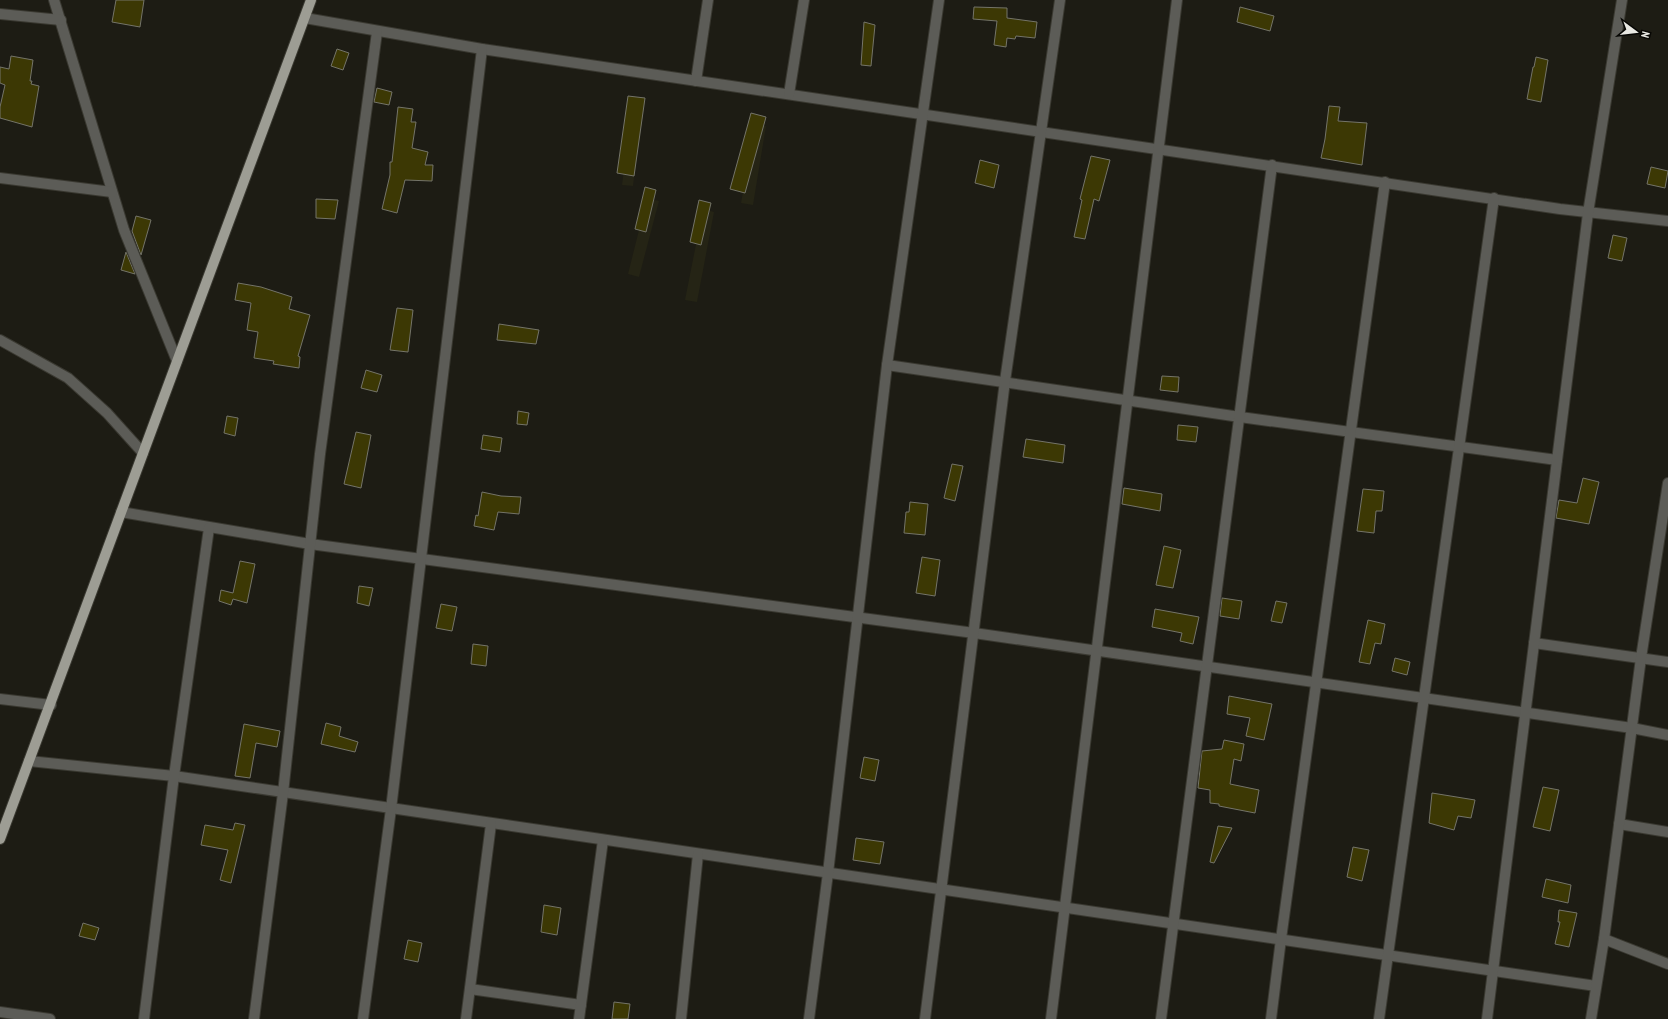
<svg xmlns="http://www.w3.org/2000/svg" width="1668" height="1019" font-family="'PT Sans Narrow',sans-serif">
	<rect width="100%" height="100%" fill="#1d1c14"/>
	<g fill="#252415">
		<path d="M 632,107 L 643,108 L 633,186 L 622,185 Z"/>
		<path d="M 755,124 L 766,126 L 753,205 L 741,203 Z"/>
		<path d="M 647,198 L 659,201 L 639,277 L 628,274 Z"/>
		<path d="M 703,209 L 714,212 L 697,302 L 685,300 Z"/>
	</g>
	<g fill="#3c3804" stroke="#747469">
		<path d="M 116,0 L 144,0 L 140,27 L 112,22 Z"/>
		<path d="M 974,7 L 1007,8 L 1007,18 L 1037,22 L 1035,38 L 1016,36 L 1015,39 L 1007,38 L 1006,47 L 994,45 L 997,21 L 973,19 Z"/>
		<path d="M 1240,7 L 1274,16 L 1270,31 L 1237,22 Z"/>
		<path d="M 864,22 L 875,25 L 871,66 L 861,65 Z"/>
		<path d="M 337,49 L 349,53 L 343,70 L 331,66 Z"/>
		<path d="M 11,56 L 33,60 L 30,81 L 32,81 L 31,84 L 39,86 L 32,127 L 0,118 L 0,107 L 5,85 L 0,83 L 0,67 L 9,69 Z"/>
		<path d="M 1536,57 L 1548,60 L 1541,102 L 1527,99 L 1533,67 L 1534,67 Z"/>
		<path d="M 377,88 L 392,92 L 389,105 L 374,102 Z"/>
		<path d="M 628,96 L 645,98 L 634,176 L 617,173 Z"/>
		<path d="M 1329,106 L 1340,107 L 1338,121 L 1367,123 L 1362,165 L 1321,158 L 1325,139 Z"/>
		<path d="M 398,107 L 413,109 L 411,122 L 416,122 L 412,148 L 428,152 L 425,165 L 433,165 L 432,181 L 405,180 L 397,213 L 382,209 L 390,175 L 390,162 L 392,162 Z"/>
		<path d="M 751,113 L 766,117 L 745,193 L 730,189 Z"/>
		<path d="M 1091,156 L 1110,160 L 1099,201 L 1094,199 L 1085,239 L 1074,237 L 1082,200 L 1080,199 Z"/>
		<path d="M 980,160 L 999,165 L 994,188 L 975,183 Z"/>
		<path d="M 1651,167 L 1668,171 L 1665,188 L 1647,184 Z"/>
		<path d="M 645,187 L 656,190 L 646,232 L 635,229 Z"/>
		<path d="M 316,199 L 338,200 L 335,219 L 316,218 Z"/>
		<path d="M 699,200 L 711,203 L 701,245 L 690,242 Z"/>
		<path d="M 136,216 L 151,220 L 141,255 L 132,231 Z"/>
		<path d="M 1613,235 L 1627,238 L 1622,261 L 1608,258 Z"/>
		<path d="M 126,252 L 135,274 L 121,270 Z"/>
		<path d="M 238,283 L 261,287 L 292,297 L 289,309 L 310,315 L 298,356 L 300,357 L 299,368 L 273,364 L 274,361 L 254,358 L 258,332 L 247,330 L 251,303 L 235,300 Z"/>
		<path d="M 397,308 L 413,310 L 408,352 L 390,350 Z"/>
		<path d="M 499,324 L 539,330 L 536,344 L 497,340 Z"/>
		<path d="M 366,370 L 382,375 L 377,392 L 361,388 Z"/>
		<path d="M 1162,376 L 1179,377 L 1178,392 L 1160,390 Z"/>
		<path d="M 518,411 L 529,413 L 527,425 L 517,424 Z"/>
		<path d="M 227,416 L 238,418 L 235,436 L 224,433 Z"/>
		<path d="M 1178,425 L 1198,427 L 1196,442 L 1177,440 Z"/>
		<path d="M 356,432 L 371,435 L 361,488 L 344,484 Z"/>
		<path d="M 483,435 L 502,438 L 500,452 L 481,449 Z"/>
		<path d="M 1026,439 L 1065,445 L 1063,463 L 1023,457 Z"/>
		<path d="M 952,464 L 963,466 L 955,501 L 944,498 Z"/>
		<path d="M 1583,478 L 1599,482 L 1589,524 L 1556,518 L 1559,500 L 1577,503 Z"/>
		<path d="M 1124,488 L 1162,494 L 1160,511 L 1122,504 Z"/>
		<path d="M 1363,489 L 1384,491 L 1382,511 L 1376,511 L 1374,533 L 1357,531 Z"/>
		<path d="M 482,492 L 501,496 L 521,497 L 519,514 L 498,512 L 494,530 L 474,526 L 476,515 L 478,516 Z"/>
		<path d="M 910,502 L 928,504 L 925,535 L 904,533 L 906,512 L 909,512 Z"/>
		<path d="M 1164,546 L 1181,550 L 1173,588 L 1156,585 Z"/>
		<path d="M 922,557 L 940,560 L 935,596 L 916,593 Z"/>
		<path d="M 240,561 L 255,564 L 247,603 L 233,599 L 231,605 L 219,601 L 221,590 L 233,593 Z"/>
		<path d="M 359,586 L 373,588 L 369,606 L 357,603 Z"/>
		<path d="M 1222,598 L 1242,601 L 1239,619 L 1220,616 Z"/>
		<path d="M 1276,601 L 1287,603 L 1282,623 L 1271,621 Z"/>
		<path d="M 441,604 L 457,607 L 452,631 L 436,628 Z"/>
		<path d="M 1155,609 L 1199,617 L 1193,644 L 1180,641 L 1182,633 L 1152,627 Z"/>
		<path d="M 1368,620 L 1385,624 L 1381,644 L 1375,643 L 1370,664 L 1359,662 Z"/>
		<path d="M 473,644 L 488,646 L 486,666 L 471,664 Z"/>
		<path d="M 1395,658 L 1410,662 L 1407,675 L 1392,671 Z"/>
		<path d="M 1229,696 L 1272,704 L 1264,740 L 1246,736 L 1250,718 L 1227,714 Z"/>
		<path d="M 326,723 L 341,727 L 339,736 L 358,742 L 355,752 L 321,744 Z"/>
		<path d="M 244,724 L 280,731 L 277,747 L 256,743 L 250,778 L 235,776 Z"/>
		<path d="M 1224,740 L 1244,744 L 1241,761 L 1234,759 L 1230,784 L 1259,790 L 1255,813 L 1219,806 L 1219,804 L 1210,803 L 1210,790 L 1198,788 L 1202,751 L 1222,749 Z"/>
		<path d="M 864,757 L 879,760 L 875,781 L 860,778 Z"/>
		<path d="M 1543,787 L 1559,790 L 1550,831 L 1533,827 Z"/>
		<path d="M 1432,793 L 1475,800 L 1471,818 L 1458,816 L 1454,830 L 1429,823 Z"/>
		<path d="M 235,823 L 245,825 L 231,883 L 220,880 L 228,850 L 201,845 L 205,825 L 233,830 Z"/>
		<path d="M 1218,826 L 1232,828 L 1214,863 L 1210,862 Z"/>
		<path d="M 856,838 L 884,842 L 880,864 L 853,860 Z"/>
		<path d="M 1353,847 L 1369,850 L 1362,881 L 1347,877 Z"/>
		<path d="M 1546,879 L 1571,885 L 1568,903 L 1542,897 Z"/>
		<path d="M 544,905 L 561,908 L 557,935 L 541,932 Z"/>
		<path d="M 1559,910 L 1577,913 L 1569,947 L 1555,944 L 1560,922 L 1558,922 Z"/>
		<path d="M 83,923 L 99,928 L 95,940 L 79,936 Z"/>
		<path d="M 408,940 L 422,943 L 418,962 L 404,959 Z"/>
		<path d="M 614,1002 L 630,1004 L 628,1019 L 612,1019 Z"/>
	</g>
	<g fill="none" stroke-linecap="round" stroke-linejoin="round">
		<g stroke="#3a3931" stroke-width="12">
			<g id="minor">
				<path d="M 54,0 L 124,230 L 177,361"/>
				<path d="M 0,14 L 61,20"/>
				<path d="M 305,18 L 482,49 L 1560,209 L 1668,221"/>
				<path d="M 696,81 L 708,0"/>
				<path d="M 789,94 L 804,0"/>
				<path d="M 0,178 L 112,192"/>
				<path d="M 0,340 L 68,378 L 107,413 L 143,453"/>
				<path d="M 887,365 L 1240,417 L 1557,460"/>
				<path d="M 121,512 L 310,544 L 974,633 L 1632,728 L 1668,735"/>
				<path d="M 1534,643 L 1668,662"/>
				<path d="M 0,699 L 51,705"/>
				<path d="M 29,761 L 174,776 L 1596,986"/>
				<path d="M 1619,824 L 1668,832"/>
				<path d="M 1604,939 L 1668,964"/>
				<path d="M 470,989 L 581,1005"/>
				<path d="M 0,1012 L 50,1019"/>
				<path d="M 144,1019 L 174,776 L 209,528"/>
				<path d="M 254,1019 L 283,793 L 320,454 L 377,32"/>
				<path d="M 363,1019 L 391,809 L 482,49"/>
				<path d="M 466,1019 L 491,824"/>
				<path d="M 579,1019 L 603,840"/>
				<path d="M 681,1019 L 698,854"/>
				<path d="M 809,1019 L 828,873 L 887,365 L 939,0"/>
				<path d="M 925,1019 L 1005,381 L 1060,0"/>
				<path d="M 1051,1019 L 1177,0"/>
				<path d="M 1161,1019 L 1272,165"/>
				<path d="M 1271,1019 L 1281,939 L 1385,182"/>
				<path d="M 1379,1019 L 1494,198"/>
				<path d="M 1487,1019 L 1588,213 L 1622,0"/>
				<path d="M 1591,1019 L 1604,939 L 1641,658 L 1668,483"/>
			</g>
		</g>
		<g stroke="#3a3931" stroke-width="12">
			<path id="primary" d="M 0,839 L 311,0"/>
		</g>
		<use href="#minor" stroke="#5c5c57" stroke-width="10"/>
		<use href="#primary" stroke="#9d9d94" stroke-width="10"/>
	</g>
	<g transform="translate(1636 32) rotate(105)" stroke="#070704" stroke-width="3" paint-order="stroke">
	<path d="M0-3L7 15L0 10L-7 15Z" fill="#e9e9e3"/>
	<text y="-6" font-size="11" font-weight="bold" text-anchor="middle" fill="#e9e9e3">N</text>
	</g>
</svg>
